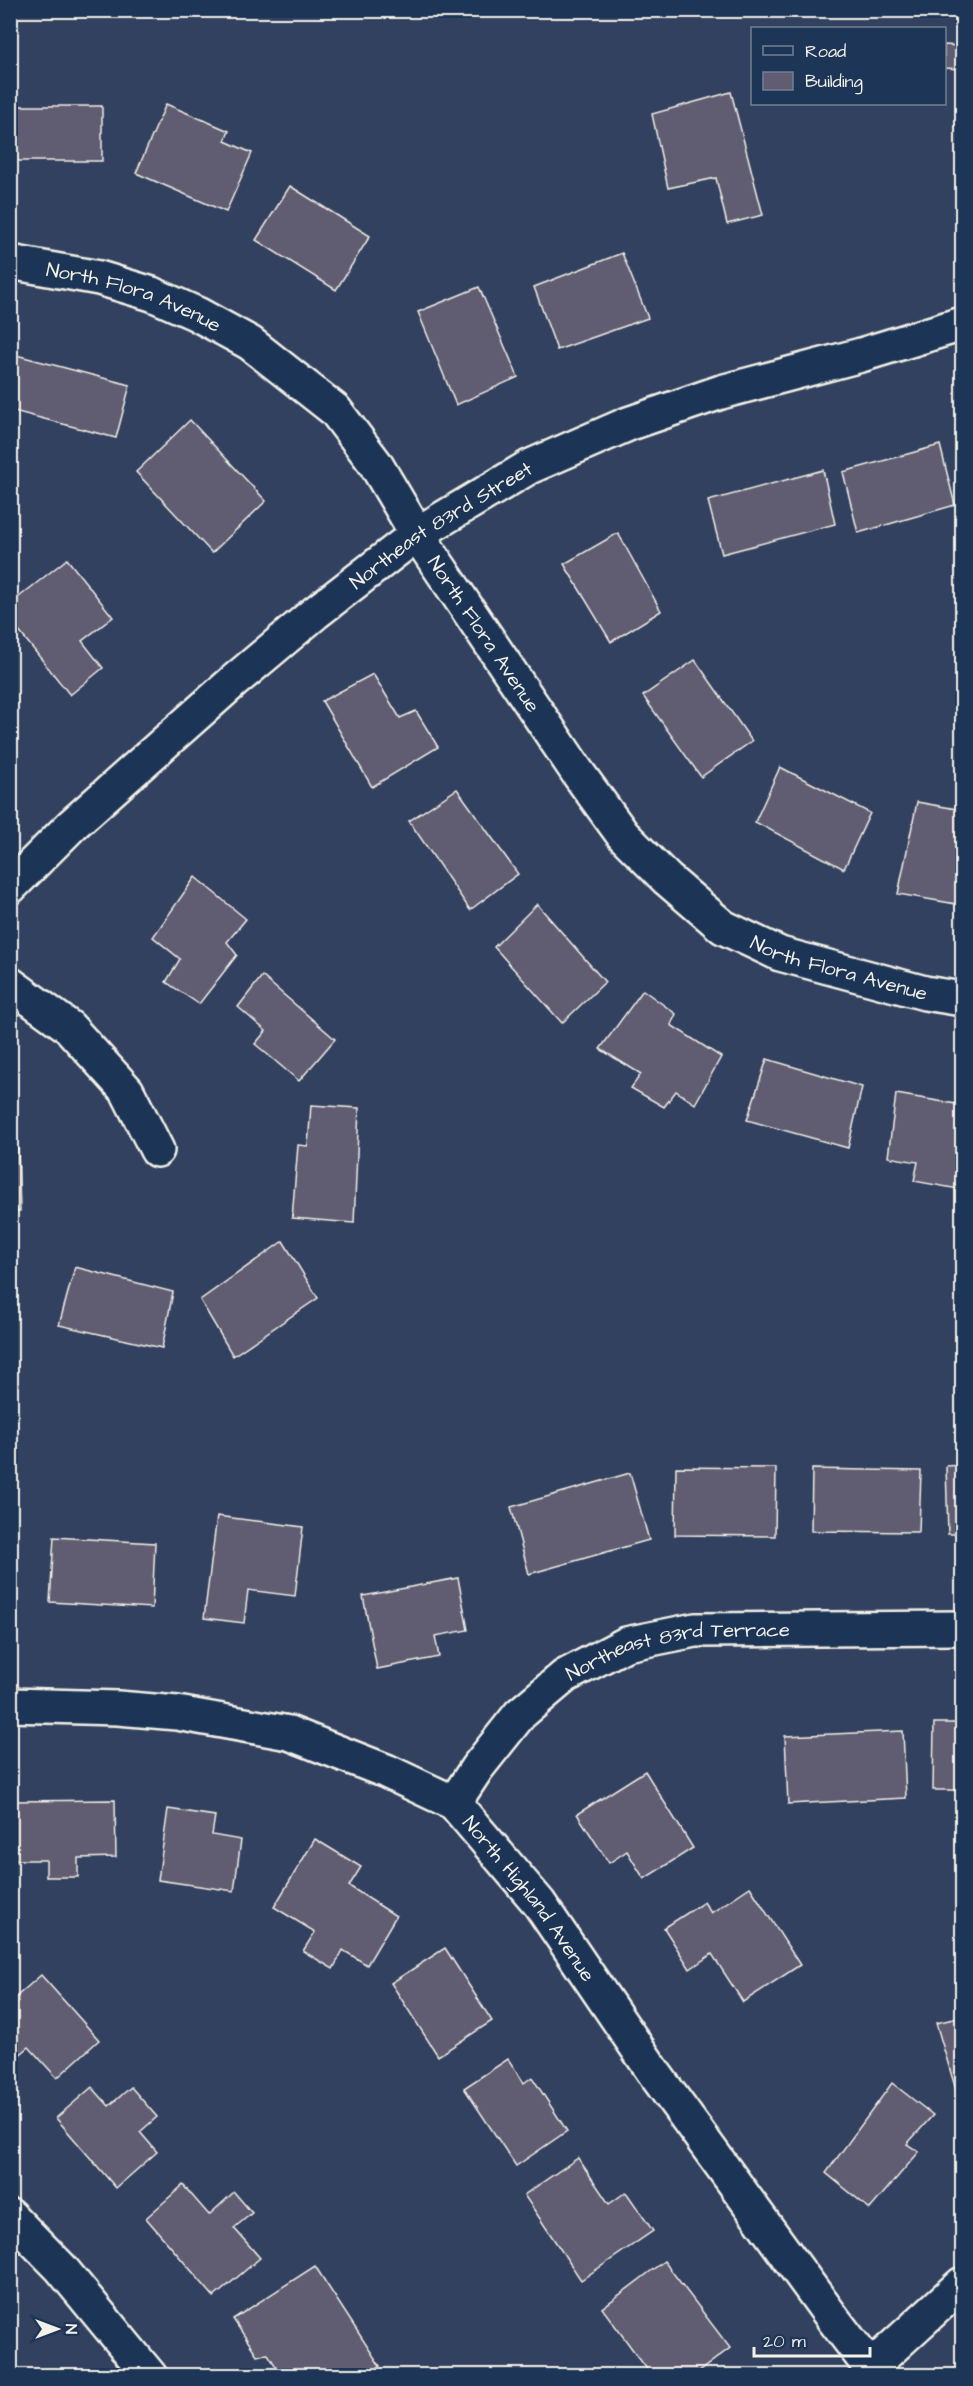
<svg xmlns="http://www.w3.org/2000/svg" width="973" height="2386" font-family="'Architects Daughter',sans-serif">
	<rect width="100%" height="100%" fill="#31415f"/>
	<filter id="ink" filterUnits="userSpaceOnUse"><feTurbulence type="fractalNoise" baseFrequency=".0167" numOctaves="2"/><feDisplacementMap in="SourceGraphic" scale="12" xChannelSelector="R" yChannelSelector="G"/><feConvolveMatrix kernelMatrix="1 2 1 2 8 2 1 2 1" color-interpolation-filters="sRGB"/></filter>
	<g filter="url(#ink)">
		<g fill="#615c72" stroke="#f4f1e8" stroke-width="1.5">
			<path d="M 962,31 L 962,69 L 944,68 L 944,45 L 962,46 Z"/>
			<path d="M 731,92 L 763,215 L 727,224 L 716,178 L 668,188 L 652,114 Z"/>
			<path d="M 166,104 L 229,131 L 225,141 L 252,153 L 226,212 L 136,173 Z"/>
			<rect x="10" y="106" width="92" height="55"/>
			<path d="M 290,186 L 370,236 L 336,290 L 256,240 Z"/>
			<path d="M 622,253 L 648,318 L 557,350 L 534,287 Z"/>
			<path d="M 479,287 L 518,377 L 456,405 L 418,312 Z"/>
			<path d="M 16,355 L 130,385 L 116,438 L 10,410 L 10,375 Z"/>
			<path d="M 190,420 L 266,501 L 212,553 L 136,472 Z"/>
			<path d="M 940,445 L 955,505 L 858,533 L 843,472 Z"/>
			<path d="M 823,470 L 835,524 L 722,554 L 708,501 Z"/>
			<path d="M 618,533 L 661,611 L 611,642 L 564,564 Z"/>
			<path d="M 67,559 L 113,617 L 82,641 L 103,668 L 70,695 L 10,620 L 10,604 Z"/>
			<path d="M 695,660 L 752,741 L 701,777 L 643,696 Z"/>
			<path d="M 373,674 L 400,718 L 416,711 L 438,747 L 372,787 L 322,701 Z"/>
			<path d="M 10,741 L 16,747 L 10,753 Z"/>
			<path d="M 780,767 L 870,813 L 844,869 L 755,822 Z"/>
			<path d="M 457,789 L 518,874 L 470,910 L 409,821 Z"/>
			<path d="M 917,802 L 962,810 L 962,905 L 898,894 Z"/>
			<path d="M 195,877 L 246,919 L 227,942 L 237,955 L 199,1004 L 166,982 L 180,959 L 153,937 Z"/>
			<path d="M 537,904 L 605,982 L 562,1023 L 494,947 Z"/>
			<path d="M 262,976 L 335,1039 L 299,1081 L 255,1044 L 266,1031 L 238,1007 Z"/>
			<path d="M 643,990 L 676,1014 L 671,1025 L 721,1057 L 695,1104 L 676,1091 L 664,1107 L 631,1088 L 641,1074 L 600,1049 Z"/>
			<path d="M 767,1059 L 862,1087 L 848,1148 L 747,1120 Z"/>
			<path d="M 896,1094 L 962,1105 L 962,1173 L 958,1189 L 914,1181 L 918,1162 L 888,1157 Z"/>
			<path d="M 311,1105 L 359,1108 L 354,1223 L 292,1218 L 298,1145 L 308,1146 Z"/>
			<path d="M 10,1148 L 18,1148 L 20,1211 L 10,1211 Z"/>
			<path d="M 283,1241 L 318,1298 L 233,1356 L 200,1300 Z"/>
			<path d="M 75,1267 L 173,1292 L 162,1348 L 59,1325 Z"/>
			<path d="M 962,1465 L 962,1534 L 948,1534 L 946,1466 Z"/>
			<path d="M 676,1467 L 776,1468 L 775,1536 L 675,1535 Z"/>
			<path d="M 812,1469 L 921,1471 L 919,1532 L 811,1531 Z"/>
			<path d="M 630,1473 L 649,1540 L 529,1574 L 511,1507 Z"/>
			<path d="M 217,1516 L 303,1527 L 295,1596 L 248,1590 L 244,1623 L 204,1618 Z"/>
			<path d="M 54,1537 L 155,1543 L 152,1608 L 50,1602 Z"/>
			<path d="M 458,1578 L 468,1630 L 435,1636 L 439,1657 L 377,1669 L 363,1596 Z"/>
			<path d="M 934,1723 L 962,1723 L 962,1790 L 933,1790 Z"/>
			<path d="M 903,1731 L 906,1798 L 788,1804 L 785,1736 Z"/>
			<path d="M 645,1771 L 693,1848 L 644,1879 L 627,1851 L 609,1863 L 577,1814 Z"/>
			<path d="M 115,1800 L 116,1857 L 78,1858 L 78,1877 L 46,1877 L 46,1860 L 10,1860 L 10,1801 Z"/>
			<path d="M 168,1809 L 215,1816 L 212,1835 L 241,1840 L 234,1891 L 158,1880 Z"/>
			<path d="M 315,1839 L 361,1867 L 349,1886 L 396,1916 L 367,1965 L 343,1950 L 333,1969 L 303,1951 L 315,1932 L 274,1907 Z"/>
			<path d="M 750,1887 L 800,1965 L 743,2002 L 712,1954 L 690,1969 L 664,1928 L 704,1902 L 711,1913 Z"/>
			<path d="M 445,1948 L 492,2021 L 438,2056 L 391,1983 Z"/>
			<path d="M 41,1975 L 99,2040 L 57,2078 L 29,2047 L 10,2063 L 10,2002 Z"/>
			<path d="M 962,2017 L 962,2089 L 956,2090 L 936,2023 Z"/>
			<path d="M 508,2059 L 524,2083 L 532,2077 L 567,2131 L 516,2166 L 464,2088 Z"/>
			<path d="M 892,2083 L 933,2115 L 907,2144 L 919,2152 L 870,2209 L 826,2173 Z"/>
			<path d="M 92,2087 L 109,2106 L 131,2087 L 157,2117 L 140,2132 L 157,2152 L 116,2188 L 56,2118 Z"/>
			<path d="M 578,2158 L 609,2204 L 626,2192 L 653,2231 L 581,2280 L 524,2195 Z"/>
			<path d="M 183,2185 L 209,2215 L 234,2192 L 252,2213 L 234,2228 L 260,2258 L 214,2297 L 146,2218 Z"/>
			<path d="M 664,2261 L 730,2348 L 693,2376 L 652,2376 L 602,2308 Z"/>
			<path d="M 315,2266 L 380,2366 L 365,2376 L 282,2376 L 268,2354 L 257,2355 L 233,2319 Z"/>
		</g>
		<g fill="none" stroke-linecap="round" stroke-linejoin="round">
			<g stroke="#f4f1e8" stroke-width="38">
				<g id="minor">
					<path id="s1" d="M 10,262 L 99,278 L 152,294 L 197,314 L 250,343 L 335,410 L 375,463 L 417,534 L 578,773 L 623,835 L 667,879 L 723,927 L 780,954 L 925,993 L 962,999"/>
					<path id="s2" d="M 10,887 L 72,825 L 234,681 L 315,613 L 417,534 L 529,467 L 628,424 L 721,392 L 861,355 L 962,324"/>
					<path d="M 10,984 L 69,1027 L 127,1091 L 157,1150"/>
					<path id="s3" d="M 10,1705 L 118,1708 L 177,1713 L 289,1733 L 386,1771 L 454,1803 L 539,1903 L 655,2074 L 834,2320 L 877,2376"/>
					<path id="s4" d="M 454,1803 L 477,1768 L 520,1714 L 565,1676 L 626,1644 L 695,1630 L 962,1628"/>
					<path d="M 10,2216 L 61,2268 L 150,2376"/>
					<path d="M 870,2368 L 962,2284"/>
				</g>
			</g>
			<use href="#minor" stroke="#1d3557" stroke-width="33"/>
		</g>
	</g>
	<g text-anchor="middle" stroke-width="4.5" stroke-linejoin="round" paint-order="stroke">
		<g font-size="20" fill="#f4f1e8" stroke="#1d3557">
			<text dy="7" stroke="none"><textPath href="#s1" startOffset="129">North Flora Avenue</textPath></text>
			<text dy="7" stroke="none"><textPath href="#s2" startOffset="564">Northeast 83rd Street</textPath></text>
			<text dy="7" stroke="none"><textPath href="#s1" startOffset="633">North Flora Avenue</textPath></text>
			<text dy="7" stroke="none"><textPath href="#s1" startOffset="1137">North Flora Avenue</textPath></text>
			<text dy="7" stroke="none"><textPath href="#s4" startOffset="288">Northeast 83rd Terrace</textPath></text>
			<text dy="7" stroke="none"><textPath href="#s3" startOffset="582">North Highland Avenue</textPath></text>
		</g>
	</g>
	<rect width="973" height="2386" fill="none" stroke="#1d3557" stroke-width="36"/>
	<rect x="18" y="18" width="937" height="2350" fill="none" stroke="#f4f1e8" stroke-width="2" filter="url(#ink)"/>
	<rect x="751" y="27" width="195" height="78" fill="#1d3557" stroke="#738091" stroke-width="1.5"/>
	<rect x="763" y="46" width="30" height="9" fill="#1d3557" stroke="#738091" stroke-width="1.5"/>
	<text x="805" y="57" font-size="18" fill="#f4f1e8">Road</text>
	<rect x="763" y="72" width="30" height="18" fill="#615c72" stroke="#738091" stroke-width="1.5"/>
	<text x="805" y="87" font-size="18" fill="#f4f1e8">Building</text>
	<g transform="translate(57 2329) rotate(90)" stroke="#1d3557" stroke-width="4.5" paint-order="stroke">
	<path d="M0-4.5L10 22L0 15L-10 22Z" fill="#f4f1e8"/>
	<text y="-9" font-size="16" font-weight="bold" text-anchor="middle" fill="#f4f1e8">N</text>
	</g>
	<path d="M754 2347v9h116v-9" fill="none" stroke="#f4f1e8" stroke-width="3"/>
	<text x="763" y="2347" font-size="18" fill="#f4f1e8" stroke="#1d3557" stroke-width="4.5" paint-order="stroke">20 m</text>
</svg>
